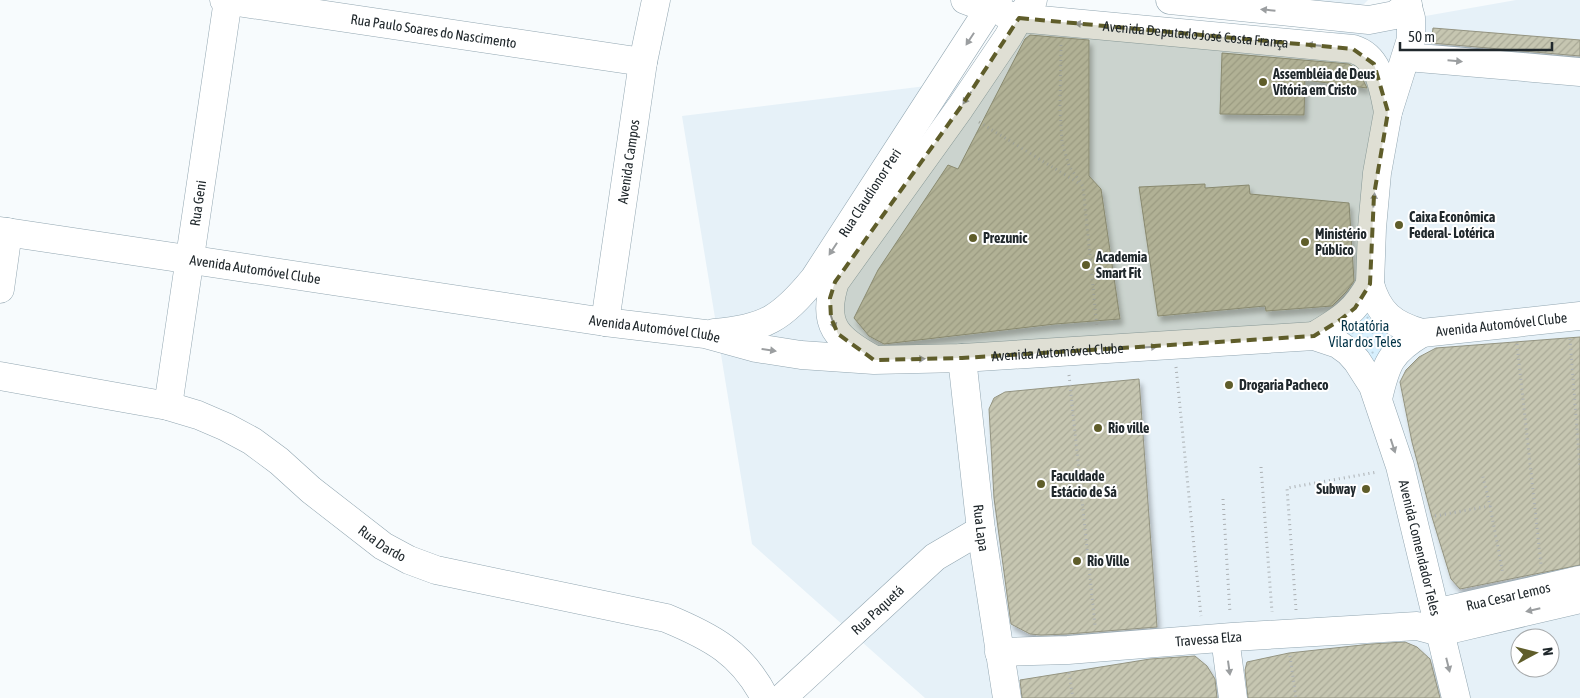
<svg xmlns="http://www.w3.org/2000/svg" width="1580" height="698" font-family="'Asap Condensed',sans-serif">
	<defs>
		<pattern id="green-dots" width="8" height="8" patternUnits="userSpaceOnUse" patternTransform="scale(1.25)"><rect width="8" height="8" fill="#d7f0fe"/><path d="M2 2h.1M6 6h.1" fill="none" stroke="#b8ceda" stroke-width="1.8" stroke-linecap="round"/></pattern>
		<pattern id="building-hatch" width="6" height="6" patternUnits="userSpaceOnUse" patternTransform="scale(1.25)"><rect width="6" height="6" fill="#c6c6b1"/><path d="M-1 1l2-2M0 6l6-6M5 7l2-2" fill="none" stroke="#aaaa98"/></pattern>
		<filter id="shadow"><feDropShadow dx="3" dy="5.5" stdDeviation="2.5" flood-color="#0004"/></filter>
	</defs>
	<rect width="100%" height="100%" fill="#f7fbfd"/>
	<g fill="#e6f1f8" fill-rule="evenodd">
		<path d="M 1303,0 L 1368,0 L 1364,4 L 1353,6 Z"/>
		<path d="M 1516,0 L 1580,0 L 1580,698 L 925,698 L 752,544 L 682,116 L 999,77 L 1028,31 L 1278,42 ZM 1520,638 L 1550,638 L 1550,668 L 1520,668 Z"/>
	</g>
	<path fill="url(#green-dots)" d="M 1365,303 C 1376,322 1381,331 1402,339 L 1379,373 L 1344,331 Z"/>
	<g fill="url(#building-hatch)" stroke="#949481" filter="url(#shadow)">
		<path d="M 1433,28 L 1580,40 L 1580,56 L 1431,43 Z"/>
		<path d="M 1030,35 L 1089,40 L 1089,176 L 1101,189 L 1120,319 L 1055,324 L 884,344 L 869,336 L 854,318 L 878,270 L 948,165 L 958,169 L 1025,39 Z"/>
		<path d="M 1222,53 L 1349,64 L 1358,70 L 1367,88 L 1305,80 L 1304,115 L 1220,114 Z"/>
		<path d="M 1205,184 L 1205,188 L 1249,185 L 1250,194 L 1349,203 L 1354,281 L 1346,292 L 1332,306 L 1266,311 L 1265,306 L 1158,316 L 1139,187 Z"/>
		<path d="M 1580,337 L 1580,565 L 1460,589 L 1451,579 L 1432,517 L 1412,442 L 1400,382 L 1406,370 L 1419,357 L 1436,348 Z"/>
		<path d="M 1139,379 L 1157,627 L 1067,634 L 1041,635 L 1030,634 L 1011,624 L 994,498 L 989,409 L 994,398 L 1005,392 Z"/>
		<path d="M 1405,642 L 1417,647 L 1430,659 L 1440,698 L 1248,698 L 1245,670 L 1247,662 L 1289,653 L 1371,644 Z"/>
		<path d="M 1195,656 L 1207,666 L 1215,679 L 1217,698 L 1022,698 L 1020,680 L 1150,659 Z"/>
	</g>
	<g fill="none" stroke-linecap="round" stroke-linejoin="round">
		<g stroke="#92a6b1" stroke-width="29">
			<g id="minor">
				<path id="s1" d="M 224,0 L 643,62"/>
				<path d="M 965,0 L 989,9"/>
				<path d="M 1407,57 L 1580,72"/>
				<path d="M 0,289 L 8,232"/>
				<path id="s2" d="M 605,322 L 643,62 L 656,0"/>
				<path id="s3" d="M 962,358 L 981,530 L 1007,698"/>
				<path id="s4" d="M 0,376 L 168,406 L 198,415 L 226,427 L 252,441 L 279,461 L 311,490 L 383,546 L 409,560 L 436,570 L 666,618 C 712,637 742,653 765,698"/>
				<path id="s5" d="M 168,406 L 228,0"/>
				<path d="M 1225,638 L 1233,698"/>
				<path id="s6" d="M 999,652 L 1068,650 L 1232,637 L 1417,626 L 1440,632"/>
				<path id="s7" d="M 782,698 L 935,557 L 981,530"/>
			</g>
		</g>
		<g stroke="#92a6b1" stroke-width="29">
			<g id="major">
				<path d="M 1170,0 L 1369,20 L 1395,15 L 1408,5"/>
				<path id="s8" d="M 1406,0 L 1411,18 L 1411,39 L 1388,112 L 1377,173 L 1372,228 L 1370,284 C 1378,313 1393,325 1422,333 L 1580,316"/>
				<path id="s9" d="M 1005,14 L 1019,18 L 1353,49 C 1380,57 1383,88 1388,112"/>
				<path id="s10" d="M 0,231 L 605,322 L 705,334 L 756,348 L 801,355 L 874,360 L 962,358 L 1314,336 L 1338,344 L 1349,352 L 1357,361 L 1373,386 L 1400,466 L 1456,698"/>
				<path id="s11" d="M 714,333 C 765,329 782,318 814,279 L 989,9 L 998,0"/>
				<path d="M 1314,336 C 1341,320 1355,312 1370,284"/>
				<path d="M 873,359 C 837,339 821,325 835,282 L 960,108 L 1008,37 L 1019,18 L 1033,0"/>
				<path d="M 1378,399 C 1386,364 1390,352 1422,333"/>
				<path id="s12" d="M 1435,613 L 1580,580"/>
				<path d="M 1440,632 L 1580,599"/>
			</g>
		</g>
		<g stroke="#acb1b4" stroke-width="3" stroke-dasharray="1 4" stroke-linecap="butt">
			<path d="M 1061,45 L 1060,109 L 1062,142 L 1069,166 L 1083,186 L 1097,327"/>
			<path d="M 979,122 L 1080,184"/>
			<path d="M 1570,339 L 1580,468"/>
			<path d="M 1517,344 L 1541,564"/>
			<path d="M 1176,367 L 1201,616"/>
			<path d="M 1069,375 L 1095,625"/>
			<path d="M 1261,467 L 1272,612"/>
			<path d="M 1223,499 L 1230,613"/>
			<path d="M 1490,506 L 1503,574"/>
			<path d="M 1435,516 L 1490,506 L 1482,473"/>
			<path d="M 1296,610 L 1287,488 L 1377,472"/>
			<path d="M 1290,656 L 1296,698"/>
			<path d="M 1069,673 L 1073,698"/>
		</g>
		<use href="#minor" stroke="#fff" stroke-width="28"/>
		<use href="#major" stroke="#fff" stroke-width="28"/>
	</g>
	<defs><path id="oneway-solid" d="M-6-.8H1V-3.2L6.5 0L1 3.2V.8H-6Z" transform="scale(1.25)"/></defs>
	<g fill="#9b9ea0">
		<use href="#oneway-solid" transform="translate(1268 10) rotate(-174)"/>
		<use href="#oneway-solid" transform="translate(1082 24) rotate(-175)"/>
		<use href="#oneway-solid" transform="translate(970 39) rotate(123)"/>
		<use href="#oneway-solid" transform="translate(1314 45) rotate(-175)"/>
		<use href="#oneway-solid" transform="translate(1455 61) rotate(5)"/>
		<use href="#oneway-solid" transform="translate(967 98) rotate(124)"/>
		<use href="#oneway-solid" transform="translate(1374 200) rotate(-85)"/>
		<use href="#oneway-solid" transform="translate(833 249) rotate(123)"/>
		<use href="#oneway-solid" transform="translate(833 322) rotate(71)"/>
		<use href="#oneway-solid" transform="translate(1150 347) rotate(-3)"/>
		<use href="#oneway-solid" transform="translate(769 350) rotate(8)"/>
		<use href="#oneway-solid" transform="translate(918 359) rotate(-1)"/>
		<use href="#oneway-solid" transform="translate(1393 446) rotate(72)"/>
		<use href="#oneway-solid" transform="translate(1533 610) rotate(167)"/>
		<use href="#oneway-solid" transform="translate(1448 665) rotate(76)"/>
		<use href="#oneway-solid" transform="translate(1229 668) rotate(82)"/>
	</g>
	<path fill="#5f5d2a" fill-opacity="0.2" stroke="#5f5d2a" stroke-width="4" stroke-dasharray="10 6" stroke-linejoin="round" d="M 1019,18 L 1353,49 L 1374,64 L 1388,112 L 1374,195 L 1370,284 L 1355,308 L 1340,320 L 1314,336 L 962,358 L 874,360 L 838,334 L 831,318 L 830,298 L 835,282 L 960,108 Z"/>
	<g fill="#5f5d2a" stroke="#fff" stroke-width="2">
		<circle cx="1263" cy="82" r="5"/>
		<circle cx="1399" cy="225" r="5"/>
		<circle cx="973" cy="238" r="5"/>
		<circle cx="1305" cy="242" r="5"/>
		<circle cx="1086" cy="265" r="5"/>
		<circle cx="1229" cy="385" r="5"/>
		<circle cx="1098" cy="428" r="5"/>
		<circle cx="1041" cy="484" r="5"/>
		<circle cx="1366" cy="489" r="5"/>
		<circle cx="1077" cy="561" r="5"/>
	</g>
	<g text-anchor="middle" stroke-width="4" stroke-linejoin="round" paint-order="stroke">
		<g font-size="14" fill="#20282c" stroke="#fff">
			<text dy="5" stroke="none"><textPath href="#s1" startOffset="212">Rua Paulo Soares do Nascimento</textPath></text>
			<text dy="5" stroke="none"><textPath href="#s9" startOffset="192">Avenida Deputado José Costa França</textPath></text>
			<text dy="5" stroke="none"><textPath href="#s2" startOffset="162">Avenida Campos</textPath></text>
			<text dy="5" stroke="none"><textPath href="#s11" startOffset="221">Rua Claudionor Peri</textPath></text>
			<text dy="5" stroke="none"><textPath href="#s5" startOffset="205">Rua Geni</textPath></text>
			<text dy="5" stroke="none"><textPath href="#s10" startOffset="258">Avenida Automóvel Clube</textPath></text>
			<text dy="5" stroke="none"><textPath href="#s8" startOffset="445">Avenida Automóvel Clube</textPath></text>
			<text dy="5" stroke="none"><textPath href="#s10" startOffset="662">Avenida Automóvel Clube</textPath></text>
			<text dy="5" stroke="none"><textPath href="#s10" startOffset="1068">Avenida Automóvel Clube</textPath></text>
			<text dy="5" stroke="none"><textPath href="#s3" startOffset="171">Rua Lapa</textPath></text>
			<text dy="5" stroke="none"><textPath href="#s4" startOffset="428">Rua Dardo</textPath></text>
			<text dy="5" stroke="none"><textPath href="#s10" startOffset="1574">Avenida Comendador Teles</textPath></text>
			<text dy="5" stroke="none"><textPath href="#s12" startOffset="75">Rua Cesar Lemos</textPath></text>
			<text dy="5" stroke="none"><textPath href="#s7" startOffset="130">Rua Paquetá</textPath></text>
			<text dy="5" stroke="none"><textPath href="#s6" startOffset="210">Travessa Elza</textPath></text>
		</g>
		<g font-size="14" font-weight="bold" fill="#20282c" stroke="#fff" text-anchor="start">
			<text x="1273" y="79">Assembléia de Deus<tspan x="1273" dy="16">Vitória em Cristo</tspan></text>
			<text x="1409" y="222">Caixa Econômica<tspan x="1409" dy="16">Federal- Lotérica</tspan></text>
			<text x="1315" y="239">Ministério<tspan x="1315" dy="16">Público</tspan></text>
			<text x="983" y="243">Prezunic</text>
			<text x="1096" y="262">Academia<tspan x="1096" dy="16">Smart Fit</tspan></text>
			<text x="1239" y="390">Drogaria Pacheco</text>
			<text x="1108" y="433">Rio ville</text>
			<text x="1051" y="481">Faculdade<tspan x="1051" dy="16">Estácio de Sá</tspan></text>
			<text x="1356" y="494" text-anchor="end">Subway</text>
			<text x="1087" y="566">Rio Ville</text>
		</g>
		<g font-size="14" fill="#013246" stroke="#fff">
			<text x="1365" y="331">Rotatória<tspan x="1365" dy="16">Vilar dos Teles</tspan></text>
		</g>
	</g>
	<g transform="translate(1535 653) rotate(83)"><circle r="24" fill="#ffffff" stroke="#a6a9ab"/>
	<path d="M0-4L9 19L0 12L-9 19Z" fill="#5f5d2a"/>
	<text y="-8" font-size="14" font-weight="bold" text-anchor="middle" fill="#20282c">N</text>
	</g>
	<path d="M1400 42v8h152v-8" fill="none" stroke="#20282c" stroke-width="2.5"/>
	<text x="1408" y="42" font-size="15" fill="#20282c" stroke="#ffffff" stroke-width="4" paint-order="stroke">50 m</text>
</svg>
